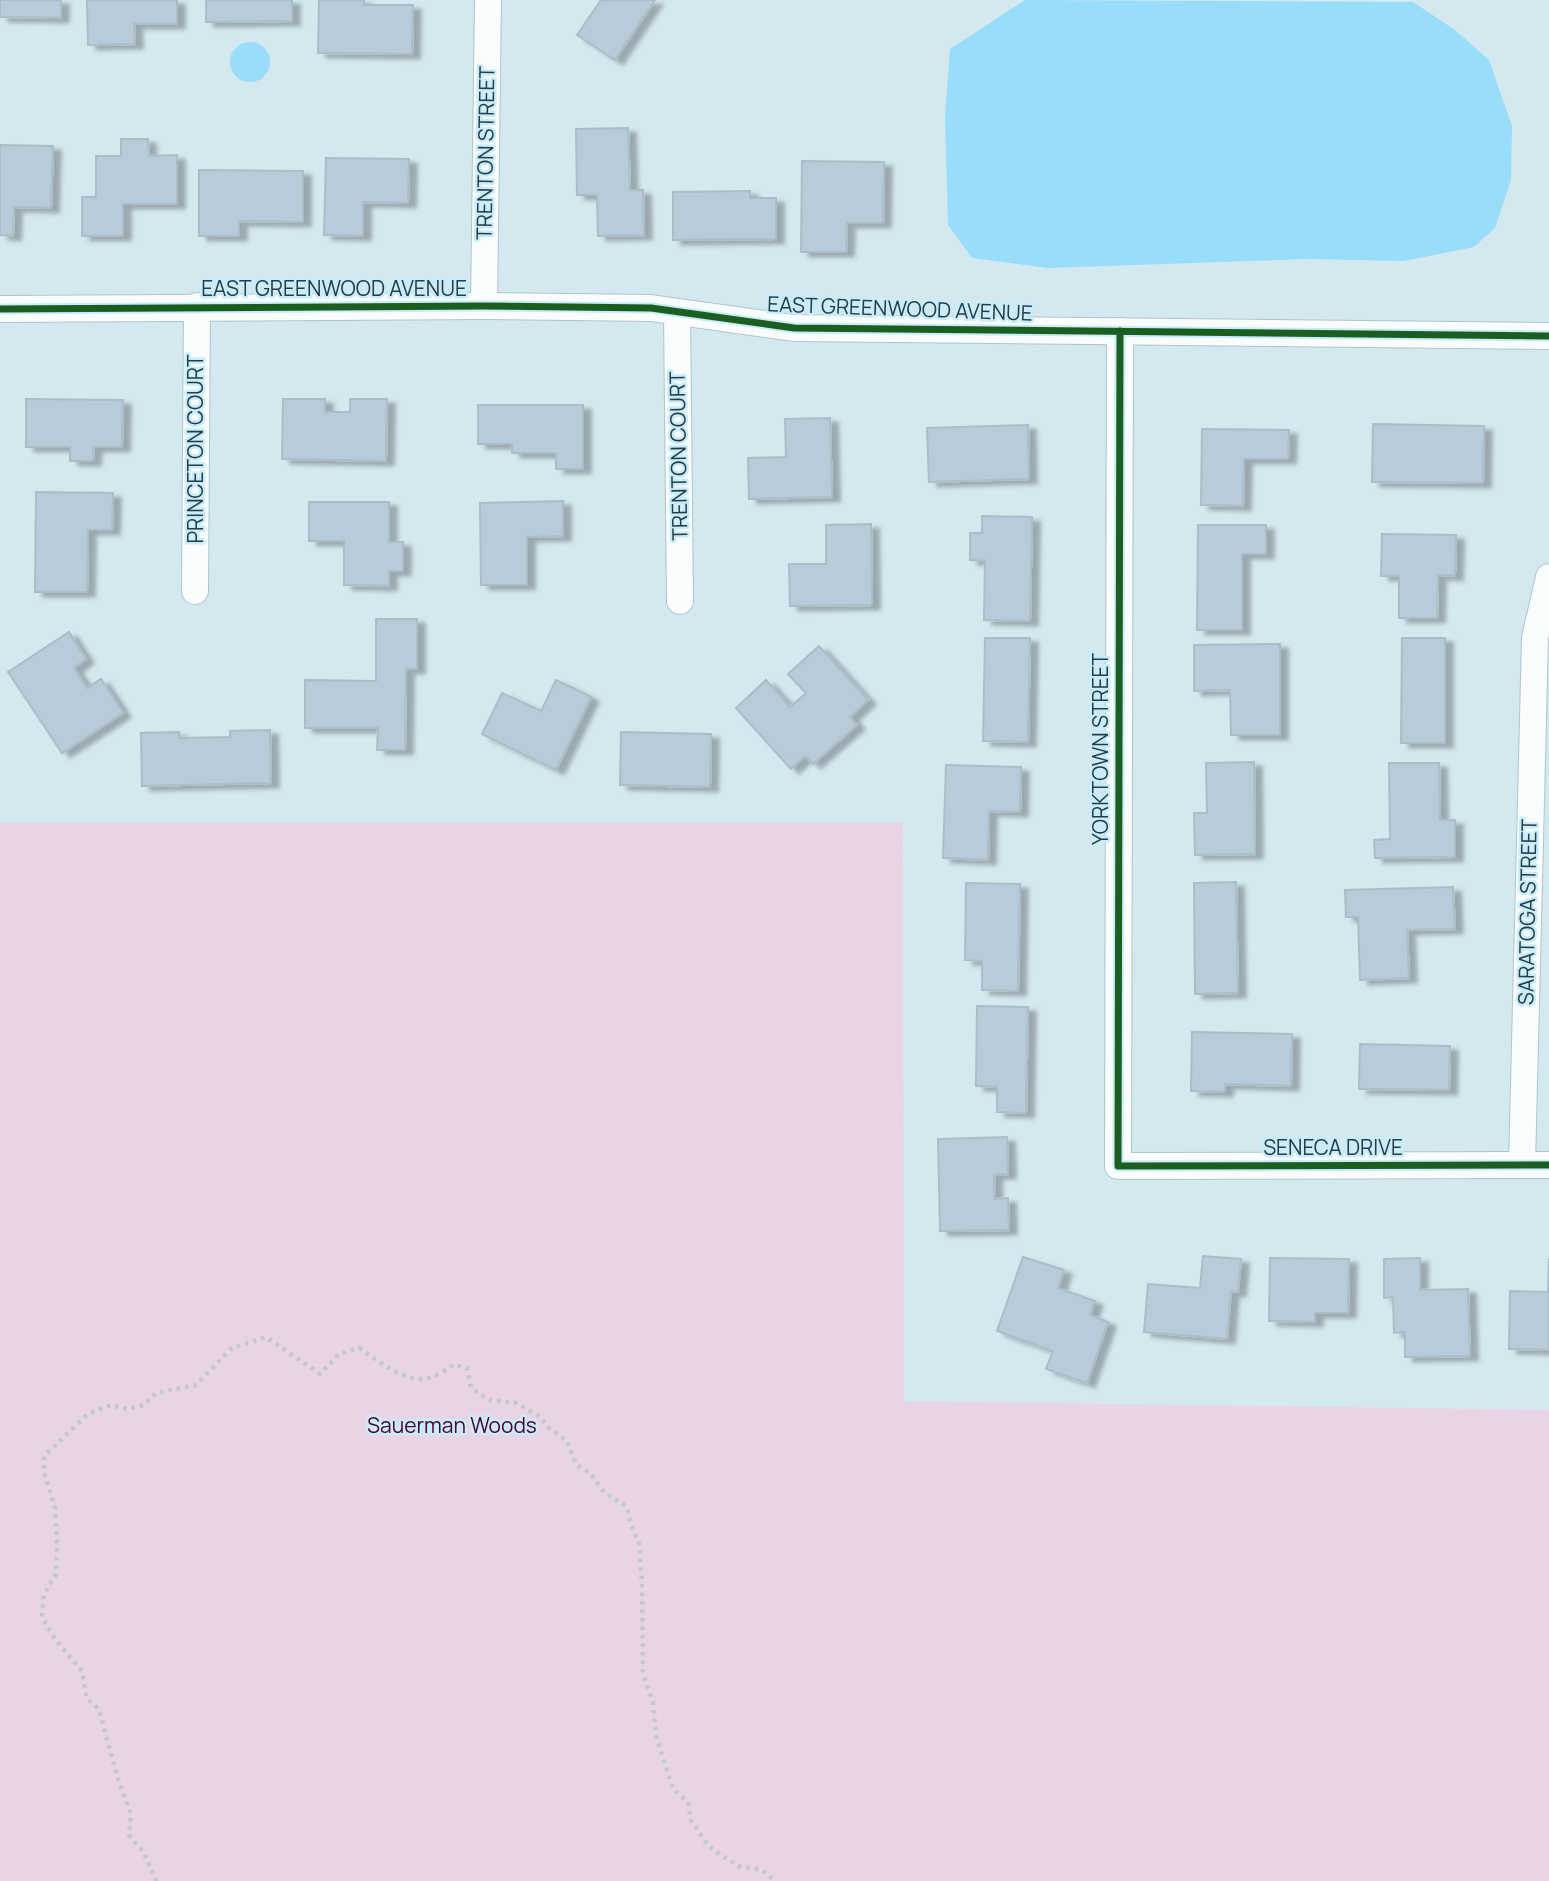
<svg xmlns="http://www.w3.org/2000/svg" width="1549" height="1881" font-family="Manrope,sans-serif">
	<defs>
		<filter id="shadow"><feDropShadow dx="8" dy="4.5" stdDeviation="2" flood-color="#0004"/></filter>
	</defs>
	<rect width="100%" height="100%" fill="#d4e8f0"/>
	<path fill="#e9d4e6" d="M 0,823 L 903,823 L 904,1401 L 1549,1410 L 1549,1881 L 0,1881 Z"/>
	<g fill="#98ddf9">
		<path d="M 1025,0 L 1413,2 L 1455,30 L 1489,60 L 1512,126 L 1511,180 L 1495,228 L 1474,247 L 1404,261 L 1307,259 L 1048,268 L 972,258 L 948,225 L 945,116 L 950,49 Z"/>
		<circle cx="250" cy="62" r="20"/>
	</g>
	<g fill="#b7cbd9" stroke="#acbdc7" stroke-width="2" filter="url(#shadow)">
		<path d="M 0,0 L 61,0 L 61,18 L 0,17 Z"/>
		<path d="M 87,0 L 177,0 L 177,24 L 134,24 L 135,44 L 88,45 Z"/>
		<path d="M 206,0 L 292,0 L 292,21 L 206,22 Z"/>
		<path d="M 319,0 L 364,0 L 364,5 L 413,5 L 412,54 L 318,53 Z"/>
		<path d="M 601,0 L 655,0 L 615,60 L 577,35 Z"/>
		<path d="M 628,128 L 630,190 L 643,190 L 644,235 L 598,236 L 597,195 L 577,195 L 576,129 Z"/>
		<path d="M 121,139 L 148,139 L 149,156 L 177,155 L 177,204 L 123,204 L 123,236 L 82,236 L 82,197 L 96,197 L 96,156 L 121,156 Z"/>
		<path d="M 0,145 L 53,146 L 51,208 L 14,207 L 13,236 L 0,235 Z"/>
		<path d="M 326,158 L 409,159 L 408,203 L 363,202 L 363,236 L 324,235 Z"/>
		<path d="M 802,161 L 884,162 L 883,223 L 847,223 L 846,252 L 801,252 Z"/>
		<path d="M 199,170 L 303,171 L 303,222 L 239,221 L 239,236 L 199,236 Z"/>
		<path d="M 750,191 L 750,198 L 776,198 L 776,239 L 673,240 L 673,192 Z"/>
		<path d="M 26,399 L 123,400 L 122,447 L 94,447 L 93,461 L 70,461 L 70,447 L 26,447 Z"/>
		<path d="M 283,399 L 325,399 L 325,412 L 350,412 L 350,399 L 387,399 L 386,461 L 282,459 Z"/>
		<path d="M 478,405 L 583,405 L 583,469 L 556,469 L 556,453 L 512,453 L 512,444 L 478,444 Z"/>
		<path d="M 830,418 L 832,497 L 749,499 L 748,458 L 786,457 L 785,419 Z"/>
		<path d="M 1373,424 L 1484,426 L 1483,483 L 1372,482 Z"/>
		<path d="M 1028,425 L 1029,479 L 929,482 L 927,428 Z"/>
		<path d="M 1202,429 L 1289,430 L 1288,459 L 1244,459 L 1243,506 L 1201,505 Z"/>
		<path d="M 36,492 L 113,493 L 112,530 L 88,530 L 87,592 L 35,592 Z"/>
		<path d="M 563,501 L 563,536 L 527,537 L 527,585 L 481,585 L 480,503 Z"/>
		<path d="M 309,502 L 389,502 L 389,542 L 403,542 L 403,571 L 389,571 L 389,586 L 344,585 L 344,541 L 309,541 Z"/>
		<path d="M 982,516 L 1032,517 L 1030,621 L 984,620 L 985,561 L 970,560 L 970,533 L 982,533 Z"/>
		<path d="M 871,524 L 872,605 L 790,606 L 789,564 L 826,564 L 826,525 Z"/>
		<path d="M 1198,525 L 1266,525 L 1266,554 L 1242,554 L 1242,630 L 1197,630 Z"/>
		<path d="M 1382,534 L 1456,535 L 1455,576 L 1438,575 L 1437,618 L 1399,618 L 1399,576 L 1381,576 Z"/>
		<path d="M 376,619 L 417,619 L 417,669 L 406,669 L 405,750 L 377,750 L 378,728 L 305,728 L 305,680 L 376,681 Z"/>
		<path d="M 69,632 L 86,659 L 74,668 L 87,688 L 101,679 L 123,713 L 62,753 L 8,672 Z"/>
		<path d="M 985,638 L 1030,638 L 1028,742 L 983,741 Z"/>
		<path d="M 1402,638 L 1445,638 L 1445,743 L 1401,743 Z"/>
		<path d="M 1280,644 L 1280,735 L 1231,735 L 1230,690 L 1194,691 L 1194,645 Z"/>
		<path d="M 819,646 L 868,700 L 850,717 L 857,725 L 813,764 L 805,756 L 791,769 L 736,708 L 766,680 L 790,707 L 806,693 L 788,674 Z"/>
		<path d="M 556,680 L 591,697 L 556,770 L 482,734 L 502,693 L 541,711 Z"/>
		<path d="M 270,730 L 271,783 L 142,786 L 141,733 L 179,732 L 179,738 L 230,737 L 230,731 Z"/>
		<path d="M 621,732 L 711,734 L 710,787 L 620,785 Z"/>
		<path d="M 1254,762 L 1255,854 L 1195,855 L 1194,813 L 1207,813 L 1206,763 Z"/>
		<path d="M 1389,763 L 1439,763 L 1440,820 L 1455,820 L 1455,857 L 1375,858 L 1374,840 L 1390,839 Z"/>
		<path d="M 946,765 L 1021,767 L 1020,812 L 989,811 L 988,860 L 943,858 Z"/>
		<path d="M 1236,882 L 1238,993 L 1195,994 L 1194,883 Z"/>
		<path d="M 966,883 L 1020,884 L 1018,991 L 982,990 L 982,961 L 965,960 Z"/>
		<path d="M 1453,887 L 1455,929 L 1407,930 L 1409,978 L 1360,980 L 1358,917 L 1346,917 L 1345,890 Z"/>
		<path d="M 977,1006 L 1028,1007 L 1026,1113 L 997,1112 L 997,1087 L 976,1086 Z"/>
		<path d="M 1192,1032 L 1292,1034 L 1291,1086 L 1225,1084 L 1225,1092 L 1191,1091 Z"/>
		<path d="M 1360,1044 L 1450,1046 L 1449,1090 L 1359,1089 Z"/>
		<path d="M 1007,1137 L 1008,1174 L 994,1175 L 995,1199 L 1008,1198 L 1009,1230 L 940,1231 L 938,1139 Z"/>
		<path d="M 1203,1256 L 1241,1259 L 1238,1292 L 1231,1291 L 1227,1339 L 1144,1332 L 1148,1284 L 1200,1288 Z"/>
		<path d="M 1023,1257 L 1064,1270 L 1058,1288 L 1095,1301 L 1090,1315 L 1108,1322 L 1087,1383 L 1046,1369 L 1053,1351 L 997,1331 Z"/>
		<path d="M 1270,1258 L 1349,1259 L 1348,1313 L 1315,1313 L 1315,1322 L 1269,1321 Z"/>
		<path d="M 1420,1258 L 1420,1290 L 1468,1289 L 1470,1356 L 1405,1357 L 1405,1332 L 1394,1333 L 1393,1297 L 1384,1298 L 1384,1259 Z"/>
		<path d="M 1549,1258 L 1549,1350 L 1509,1349 L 1510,1291 L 1548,1292 Z"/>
	</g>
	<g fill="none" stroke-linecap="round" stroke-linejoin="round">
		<g stroke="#b0c4cc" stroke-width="28">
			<g id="street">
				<path d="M 484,306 L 488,0"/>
				<path d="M 0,309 L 484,306 L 651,308 L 794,328 L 1549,336"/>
				<path d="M 677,312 L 680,601"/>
				<path d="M 1120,331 L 1118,1166 L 1549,1165"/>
				<path d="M 195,591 L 197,306"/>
				<path d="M 1522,1165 L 1535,638 L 1549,577"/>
			</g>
		</g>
		<path stroke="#c0c9cc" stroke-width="4.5" stroke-dasharray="3.5 5" stroke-linecap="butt" d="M 155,1881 L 156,1880 L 144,1853 L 129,1835 L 131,1814 L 117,1776 L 99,1709 L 87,1699 L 82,1671 L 55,1639 L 42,1617 L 44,1594 L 56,1574 L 57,1545 L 55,1508 L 44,1473 L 44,1456 L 88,1414 L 111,1405 L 127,1409 L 144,1405 L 156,1393 L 196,1385 L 232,1348 L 266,1337 L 320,1374 L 339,1354 L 359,1348 C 378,1360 400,1380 424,1379 C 434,1378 445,1370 454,1365 L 467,1368 L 471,1388 L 489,1400 L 516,1403 L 539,1416 L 550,1429 L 567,1441 L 576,1464 L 591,1474 L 604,1492 L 627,1507 L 631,1524 L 639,1544 L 642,1580 L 643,1673 L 653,1703 L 656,1736 L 673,1789 L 688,1802 L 691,1820 L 709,1847 L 738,1866 L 762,1870 L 775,1881"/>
		<use href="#street" stroke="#f9fcfd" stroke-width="26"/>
		<g stroke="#c9ecfb" stroke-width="11">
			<g id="cycleway">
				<path d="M 0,309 L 484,306 L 651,308 L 794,328 L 1549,336"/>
				<path d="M 1120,331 L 1118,1166 L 1549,1165"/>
			</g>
		</g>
		<use href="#cycleway" stroke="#1b5e20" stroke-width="7"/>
	</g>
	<g text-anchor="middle" stroke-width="5" stroke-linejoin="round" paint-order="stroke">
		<g font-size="21" fill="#253d47" stroke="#c9ecfb">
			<text transform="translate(486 153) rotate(-89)" y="7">TRENTON STREET</text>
			<text x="334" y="296">EAST GREENWOOD AVENUE</text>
			<text transform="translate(900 309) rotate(2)" y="7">EAST GREENWOOD AVENUE</text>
			<text transform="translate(196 449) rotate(-90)" y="7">PRINCETON COURT</text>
			<text transform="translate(679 456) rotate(-91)" y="7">TRENTON COURT</text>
			<text transform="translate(1101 749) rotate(-90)" y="7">YORKTOWN STREET</text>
			<text transform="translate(1528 912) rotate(-89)" y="7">SARATOGA STREET</text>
			<text x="1333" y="1155">SENECA DRIVE</text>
		</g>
		<g font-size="21" fill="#4e0034" stroke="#c9ecfb">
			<text x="452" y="1433">Sauerman Woods</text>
		</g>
	</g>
</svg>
